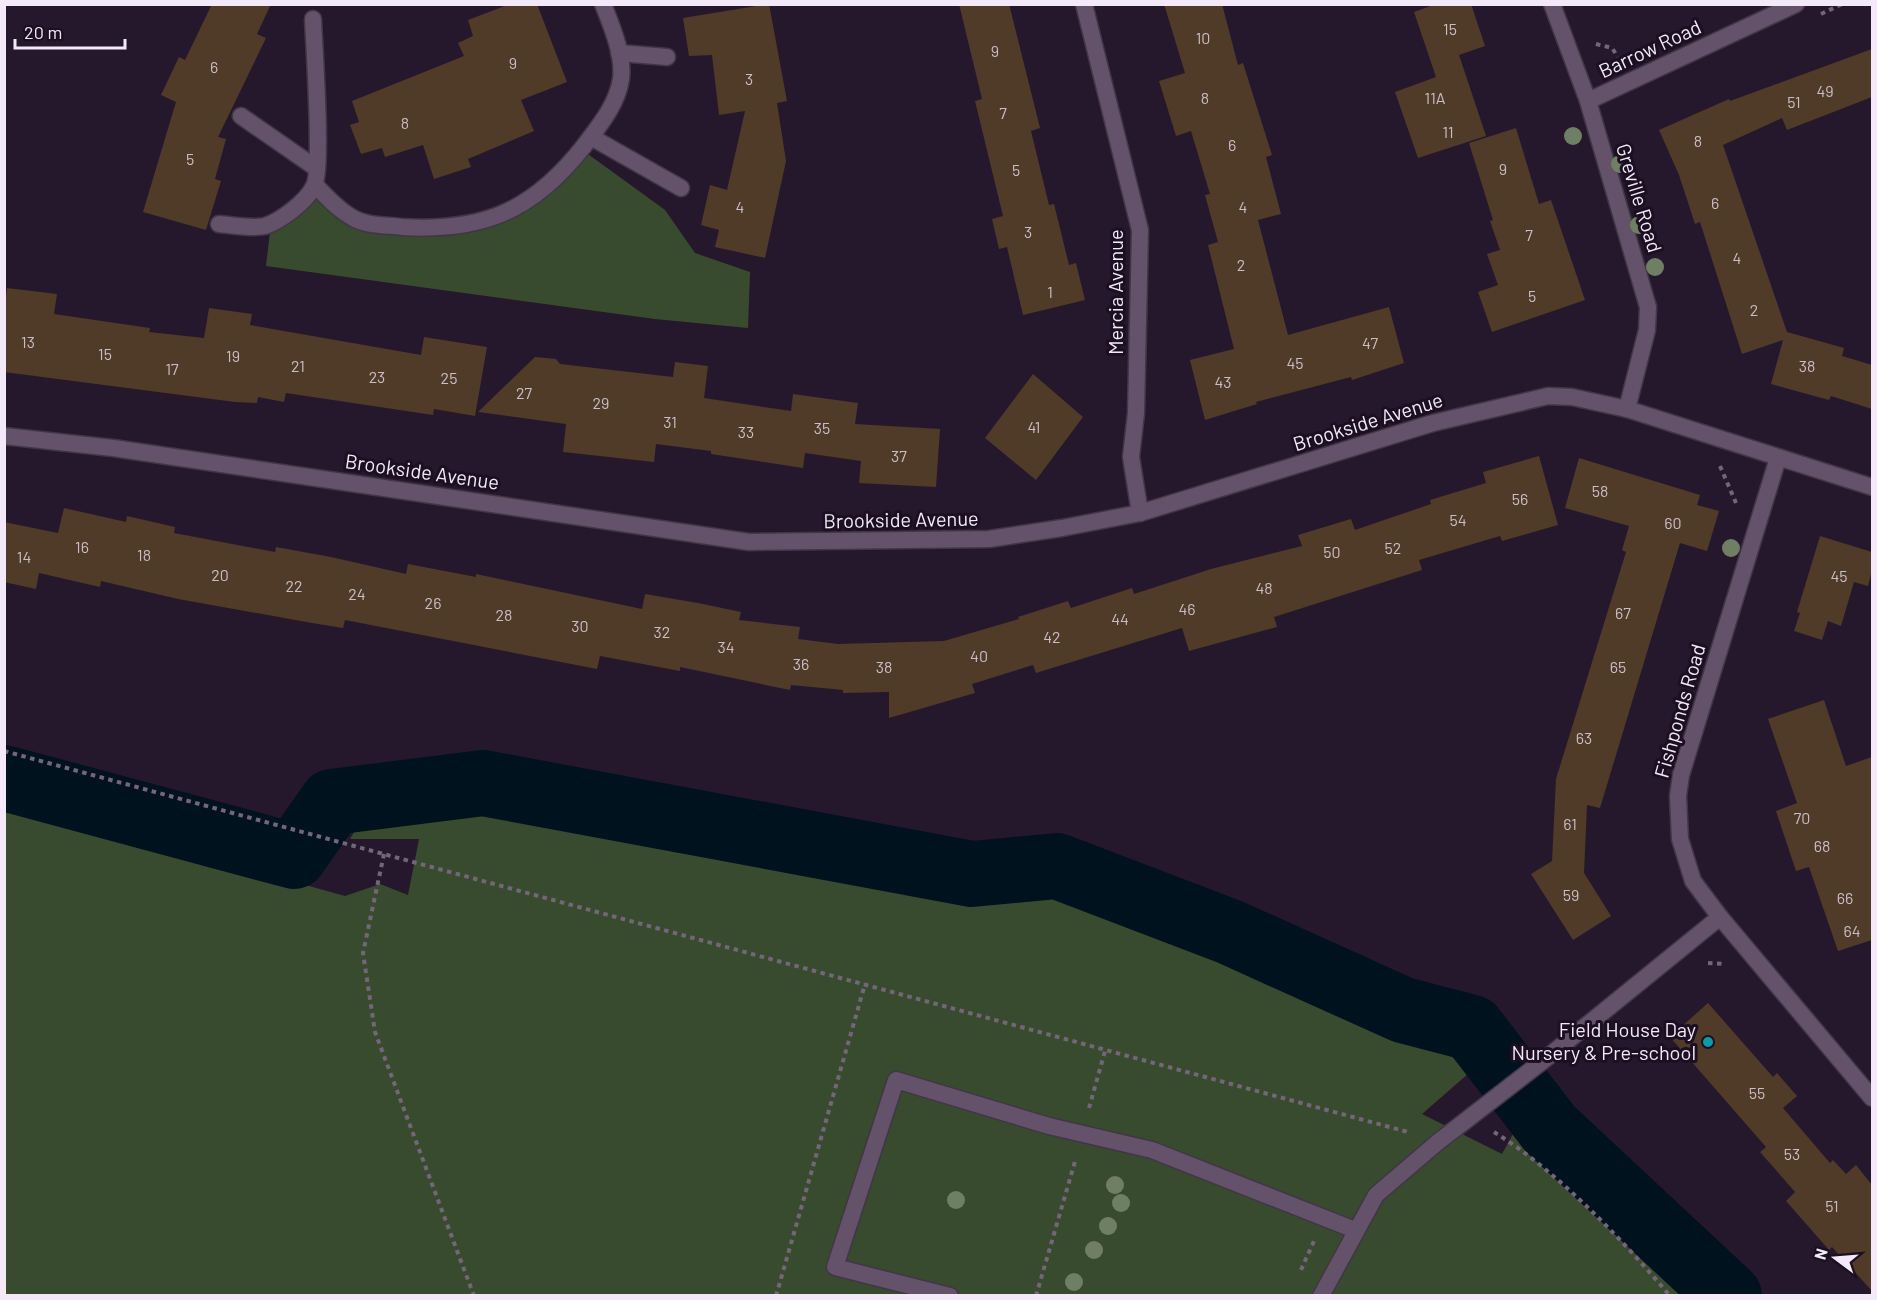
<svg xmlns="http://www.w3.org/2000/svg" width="1877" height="1300" font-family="Barlow,sans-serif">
	<rect width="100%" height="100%" fill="#26182c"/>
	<g fill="#394b2f">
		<path d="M 581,149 L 665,210 L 695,253 L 750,272 L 748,328 L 655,319 L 266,266 L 271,223 L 315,185 L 376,225 L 503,215 Z"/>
		<path d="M 483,783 L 972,874 L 1057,863 L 1230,932 L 1403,1010 L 1472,1028 L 1492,1053 L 1422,1114 L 1502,1154 L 1530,1103 L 1550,1129 L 1729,1295 L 5,1295 L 4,801 L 345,896 L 380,884 L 408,895 L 419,839 L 350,839 L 373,801 Z"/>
	</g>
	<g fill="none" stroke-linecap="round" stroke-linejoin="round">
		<path stroke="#00121e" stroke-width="66" d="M 4,778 L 294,856 L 332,802 L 483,783 L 972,874 L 1057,866 L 1230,932 L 1403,1010 L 1472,1028 L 1550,1129 L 1729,1296"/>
	</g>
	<g fill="#503a28">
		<path d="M 212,4 L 271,4 L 257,34 L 266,38 L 218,137 L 226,139 L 215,179 L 221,181 L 206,230 L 143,212 L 176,102 L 161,95 L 179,57 L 185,60 Z"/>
		<path d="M 510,4 L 537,4 L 567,82 L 521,100 L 534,131 L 468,159 L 471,167 L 434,179 L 423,145 L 385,157 L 382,148 L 361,154 L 350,125 L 359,122 L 352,101 L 464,56 L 458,43 L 473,36 L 468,20 Z"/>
		<path d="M 769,4 L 787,101 L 777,103 L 786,161 L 765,258 L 715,247 L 719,230 L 701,225 L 710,185 L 727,190 L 745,111 L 719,115 L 712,55 L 689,56 L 683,18 Z"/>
		<path d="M 959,4 L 1009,4 L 1040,128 L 1031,131 L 1049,205 L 1054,204 L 1069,265 L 1076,263 L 1085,300 L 1023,315 L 1007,247 L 999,249 L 992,219 L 1003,216 L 975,101 L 982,99 Z"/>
		<path d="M 1164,4 L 1222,4 L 1238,65 L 1243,63 L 1272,155 L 1266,157 L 1281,214 L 1258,220 L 1288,335 L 1389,307 L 1404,363 L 1352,380 L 1351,377 L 1256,402 L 1257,404 L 1205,420 L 1190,360 L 1234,349 L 1208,245 L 1218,242 L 1205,195 L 1210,194 L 1191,131 L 1176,136 L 1159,81 L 1185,73 Z"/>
		<path d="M 1436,4 L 1471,4 L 1485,46 L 1459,55 L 1486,136 L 1418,158 L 1395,92 L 1436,77 L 1414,12 Z"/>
		<path d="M 1872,49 L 1872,97 L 1787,130 L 1782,118 L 1723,145 L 1787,332 L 1844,348 L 1842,356 L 1872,365 L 1872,409 L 1831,396 L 1829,400 L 1771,384 L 1783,340 L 1742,354 L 1700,222 L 1695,224 L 1679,175 L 1659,130 L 1729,99 L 1730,101 Z"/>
		<path d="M 1516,128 L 1539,204 L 1551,200 L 1585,300 L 1492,332 L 1478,292 L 1498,285 L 1487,254 L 1500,250 L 1490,221 L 1493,220 L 1469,143 Z"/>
		<path d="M 7,288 L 57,294 L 54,314 L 150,328 L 149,332 L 204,338 L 209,308 L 252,314 L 250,325 L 421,355 L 424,337 L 487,347 L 475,416 L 434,409 L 433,415 L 286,393 L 284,402 L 258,397 L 257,403 L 235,402 L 4,372 L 4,311 Z"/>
		<path d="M 535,357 L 556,359 L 560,364 L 673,377 L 675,362 L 708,366 L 704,398 L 791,411 L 793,394 L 858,403 L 855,424 L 940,429 L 936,487 L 859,483 L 861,461 L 805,453 L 803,468 L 711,454 L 711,451 L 656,444 L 654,462 L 563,452 L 566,424 L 478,412 Z"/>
		<path d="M 1033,374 L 1083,417 L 1036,480 L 985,438 Z"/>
		<path d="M 1539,456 L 1558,525 L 1502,541 L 1500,536 L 1419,560 L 1422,570 L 1274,617 L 1277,627 L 1189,651 L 1182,628 L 1036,673 L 1033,665 L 972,684 L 975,693 L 889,718 L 889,692 L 843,693 L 843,690 L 791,685 L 790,690 L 680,667 L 680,671 L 600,656 L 597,669 L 345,620 L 343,628 L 312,623 L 178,599 L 101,581 L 100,587 L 39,573 L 36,589 L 4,582 L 4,522 L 58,533 L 64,508 L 126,522 L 127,516 L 175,527 L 174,533 L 275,552 L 276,547 L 331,557 L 406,574 L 408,564 L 476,577 L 476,574 L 642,609 L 645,594 L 698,603 L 741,612 L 739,620 L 800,627 L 798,639 L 838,644 L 944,641 L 1019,619 L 1018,617 L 1068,601 L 1071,608 L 1132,588 L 1134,594 L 1211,569 L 1302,546 L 1298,535 L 1351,519 L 1355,530 L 1431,504 L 1430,500 L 1486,483 L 1483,472 Z"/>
		<path d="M 1579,458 L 1700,495 L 1697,505 L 1719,511 L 1707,551 L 1680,543 L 1600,808 L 1587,805 L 1584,873 L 1611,916 L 1573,940 L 1531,874 L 1552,861 L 1556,779 L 1626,552 L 1622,550 L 1629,526 L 1565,508 Z"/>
		<path d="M 1820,536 L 1872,552 L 1872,570 L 1868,586 L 1854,582 L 1841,626 L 1828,621 L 1822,640 L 1794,631 L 1800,613 L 1797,612 Z"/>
		<path d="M 1824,700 L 1846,766 L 1872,757 L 1872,940 L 1838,951 L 1809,867 L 1796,871 L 1776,811 L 1797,803 L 1768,719 Z"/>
		<path d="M 1708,1003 L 1773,1077 L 1777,1073 L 1797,1096 L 1783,1108 L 1830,1163 L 1833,1160 L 1846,1174 L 1856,1165 L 1872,1185 L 1872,1291 L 1832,1247 L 1829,1250 L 1786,1201 L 1795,1192 L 1760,1152 L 1766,1147 L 1670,1037 Z"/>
	</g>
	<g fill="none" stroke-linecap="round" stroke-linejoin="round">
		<g stroke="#413646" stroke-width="19">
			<g id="service">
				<path d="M 619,53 L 667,57"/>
				<path d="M 241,116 L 316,168"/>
				<path d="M 591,137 L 681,188"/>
				<path d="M 219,224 C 232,225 252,229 265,226 C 281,221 307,201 314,186 C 323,168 314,46 313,19"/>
				<path d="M 950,1296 L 835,1267 L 896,1080 L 1049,1126 L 1152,1150 L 1355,1230"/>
				<path d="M 1321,1296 L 1376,1195 L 1438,1142 L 1544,1060 L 1720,917"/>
			</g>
		</g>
		<g stroke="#413646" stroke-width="19">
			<g id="minor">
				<path d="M 1084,4 L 1140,230 L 1136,413 L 1131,457 L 1140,513"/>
				<path d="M 1552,4 L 1588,101 L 1648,307 L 1647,330 L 1627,409"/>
				<path d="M 1588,101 L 1796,4"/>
				<path d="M 315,185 C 327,197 338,210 353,218 C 367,226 386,225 402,227 C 483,232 533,211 584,146 C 599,126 617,105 621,79 C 624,55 612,27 603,4"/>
				<path d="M 4,436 L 113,448 L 749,542 L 989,539 L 1062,528 L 1140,513 L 1433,423 L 1548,396 L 1572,397 L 1627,409 L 1872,487"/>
				<path d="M 1778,458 L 1681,775 L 1678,796 L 1680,839 L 1693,881 L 1720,917 L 1872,1098"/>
			</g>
		</g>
		<g stroke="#736679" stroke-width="4" stroke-dasharray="4.5 4.5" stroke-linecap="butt">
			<path d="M 1821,14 L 1842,4"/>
			<path d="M 1596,44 L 1612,48 L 1618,57"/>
			<path d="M 1720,466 L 1736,503"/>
			<path d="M 4,751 L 1408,1132"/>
			<path d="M 384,854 L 363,953 L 375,1032 L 474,1296"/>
			<path d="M 1708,963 L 1724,964"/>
			<path d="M 1089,1108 L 1105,1051"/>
			<path d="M 1494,1132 C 1557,1171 1622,1239 1670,1296"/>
			<path d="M 1301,1270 L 1314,1241"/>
			<path d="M 776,1296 L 865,984"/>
			<path d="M 1036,1296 L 1076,1158"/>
		</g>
		<use href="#service" stroke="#635269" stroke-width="16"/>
		<use href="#minor" stroke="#635269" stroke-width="16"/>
	</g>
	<g fill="#6e7f64">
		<circle cx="1573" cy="136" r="9"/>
		<circle cx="1620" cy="164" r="9"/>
		<circle cx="1639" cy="225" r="9"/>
		<circle cx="1655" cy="267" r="9"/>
		<circle cx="1731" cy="548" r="9"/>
		<circle cx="1115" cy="1185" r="9"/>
		<circle cx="956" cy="1200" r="9"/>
		<circle cx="1121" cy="1203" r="9"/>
		<circle cx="1108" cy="1226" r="9"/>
		<circle cx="1094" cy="1250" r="9"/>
		<circle cx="1074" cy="1282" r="9"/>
	</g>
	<circle fill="#0f9aa8" stroke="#1d0f22" stroke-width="2" cx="1708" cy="1042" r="6"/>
	<g text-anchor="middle" stroke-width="6" stroke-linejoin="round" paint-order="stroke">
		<g font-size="16" fill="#cabdc4">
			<text x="1450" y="35">15</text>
			<text x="1203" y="44">10</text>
			<text x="995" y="57">9</text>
			<text x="513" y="69">9</text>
			<text x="214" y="73">6</text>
			<text x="749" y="85">3</text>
			<text x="1825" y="97">49</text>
			<text x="1205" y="104">8</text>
			<text x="1435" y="104">11A</text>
			<text x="1794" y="108">51</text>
			<text x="1003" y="119">7</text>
			<text x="405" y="129">8</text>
			<text x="1448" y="138">11</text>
			<text x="1698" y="147">8</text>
			<text x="1232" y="151">6</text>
			<text x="190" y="165">5</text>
			<text x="1503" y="175">9</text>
			<text x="1016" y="176">5</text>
			<text x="1715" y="209">6</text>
			<text x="740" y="213">4</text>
			<text x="1243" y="213">4</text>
			<text x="1028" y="238">3</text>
			<text x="1529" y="241">7</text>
			<text x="1737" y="264">4</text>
			<text x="1241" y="271">2</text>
			<text x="1050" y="298">1</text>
			<text x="1532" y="302">5</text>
			<text x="1754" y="316">2</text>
			<text x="28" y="348">13</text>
			<text x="1370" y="349">47</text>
			<text x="105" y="360">15</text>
			<text x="233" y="362">19</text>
			<text x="1295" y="369">45</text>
			<text x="298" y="372">21</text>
			<text x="1807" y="372">38</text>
			<text x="172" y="375">17</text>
			<text x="377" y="383">23</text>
			<text x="449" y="384">25</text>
			<text x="1223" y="388">43</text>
			<text x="524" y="399">27</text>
			<text x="601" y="409">29</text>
			<text x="670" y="428">31</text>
			<text x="1034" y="433">41</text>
			<text x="822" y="434">35</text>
			<text x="746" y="438">33</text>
			<text x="899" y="462">37</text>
			<text x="1600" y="497">58</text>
			<text x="1520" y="505">56</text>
			<text x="1458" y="526">54</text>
			<text x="1673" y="529">60</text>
			<text x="82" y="553">16</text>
			<text x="1393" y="554">52</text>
			<text x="1332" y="558">50</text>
			<text x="144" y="561">18</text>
			<text x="24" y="563">14</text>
			<text x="220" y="581">20</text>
			<text x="1839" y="582">45</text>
			<text x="294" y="592">22</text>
			<text x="1264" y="594">48</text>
			<text x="357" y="600">24</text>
			<text x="433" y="609">26</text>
			<text x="1187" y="615">46</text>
			<text x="1623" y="619">67</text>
			<text x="504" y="621">28</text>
			<text x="1120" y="625">44</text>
			<text x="580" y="632">30</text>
			<text x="662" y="638">32</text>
			<text x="1052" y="643">42</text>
			<text x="726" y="653">34</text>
			<text x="979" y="662">40</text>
			<text x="801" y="670">36</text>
			<text x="884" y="673">38</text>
			<text x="1618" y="673">65</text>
			<text x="1584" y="744">63</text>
			<text x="1802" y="824">70</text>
			<text x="1570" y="830">61</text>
			<text x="1822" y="852">68</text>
			<text x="1571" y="901">59</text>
			<text x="1845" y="904">66</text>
			<text x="1852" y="937">64</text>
			<text x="1757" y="1099">55</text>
			<text x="1792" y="1160">53</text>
			<text x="1832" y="1212">51</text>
		</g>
		<g font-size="20" fill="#f3e9f8" stroke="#1d0f22">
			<text transform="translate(1650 49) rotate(-25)" y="7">Barrow Road</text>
			<text transform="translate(1639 198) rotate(73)" y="7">Greville Road</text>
			<text transform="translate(1116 292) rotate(-90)" y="7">Mercia Avenue</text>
			<text transform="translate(1368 422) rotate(-17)" y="7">Brookside Avenue</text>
			<text transform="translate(422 472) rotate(8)" y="7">Brookside Avenue</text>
			<text transform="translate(901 520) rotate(-1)" y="7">Brookside Avenue</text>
			<text transform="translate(1680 711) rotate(-74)" y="7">Fishponds Road</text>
		</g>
		<g font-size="20" fill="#f3e9f8" stroke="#1d0f22" text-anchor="end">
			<text x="1696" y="1037">Field House Day<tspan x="1696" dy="23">Nursery &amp; Pre-school</tspan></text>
		</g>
	</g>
	<rect width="1877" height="1300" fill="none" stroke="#f3e9f8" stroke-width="12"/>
	<g transform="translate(1835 1258) rotate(286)" stroke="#1d0f22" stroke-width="4.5" paint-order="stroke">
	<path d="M0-4.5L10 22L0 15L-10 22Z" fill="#f3e9f8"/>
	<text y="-9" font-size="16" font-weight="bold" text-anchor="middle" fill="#f3e9f8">N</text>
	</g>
	<path d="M15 39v9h110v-9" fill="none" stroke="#f3e9f8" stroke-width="3"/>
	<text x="24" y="39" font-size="18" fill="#f3e9f8" stroke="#1d0f22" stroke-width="4.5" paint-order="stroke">20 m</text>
</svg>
